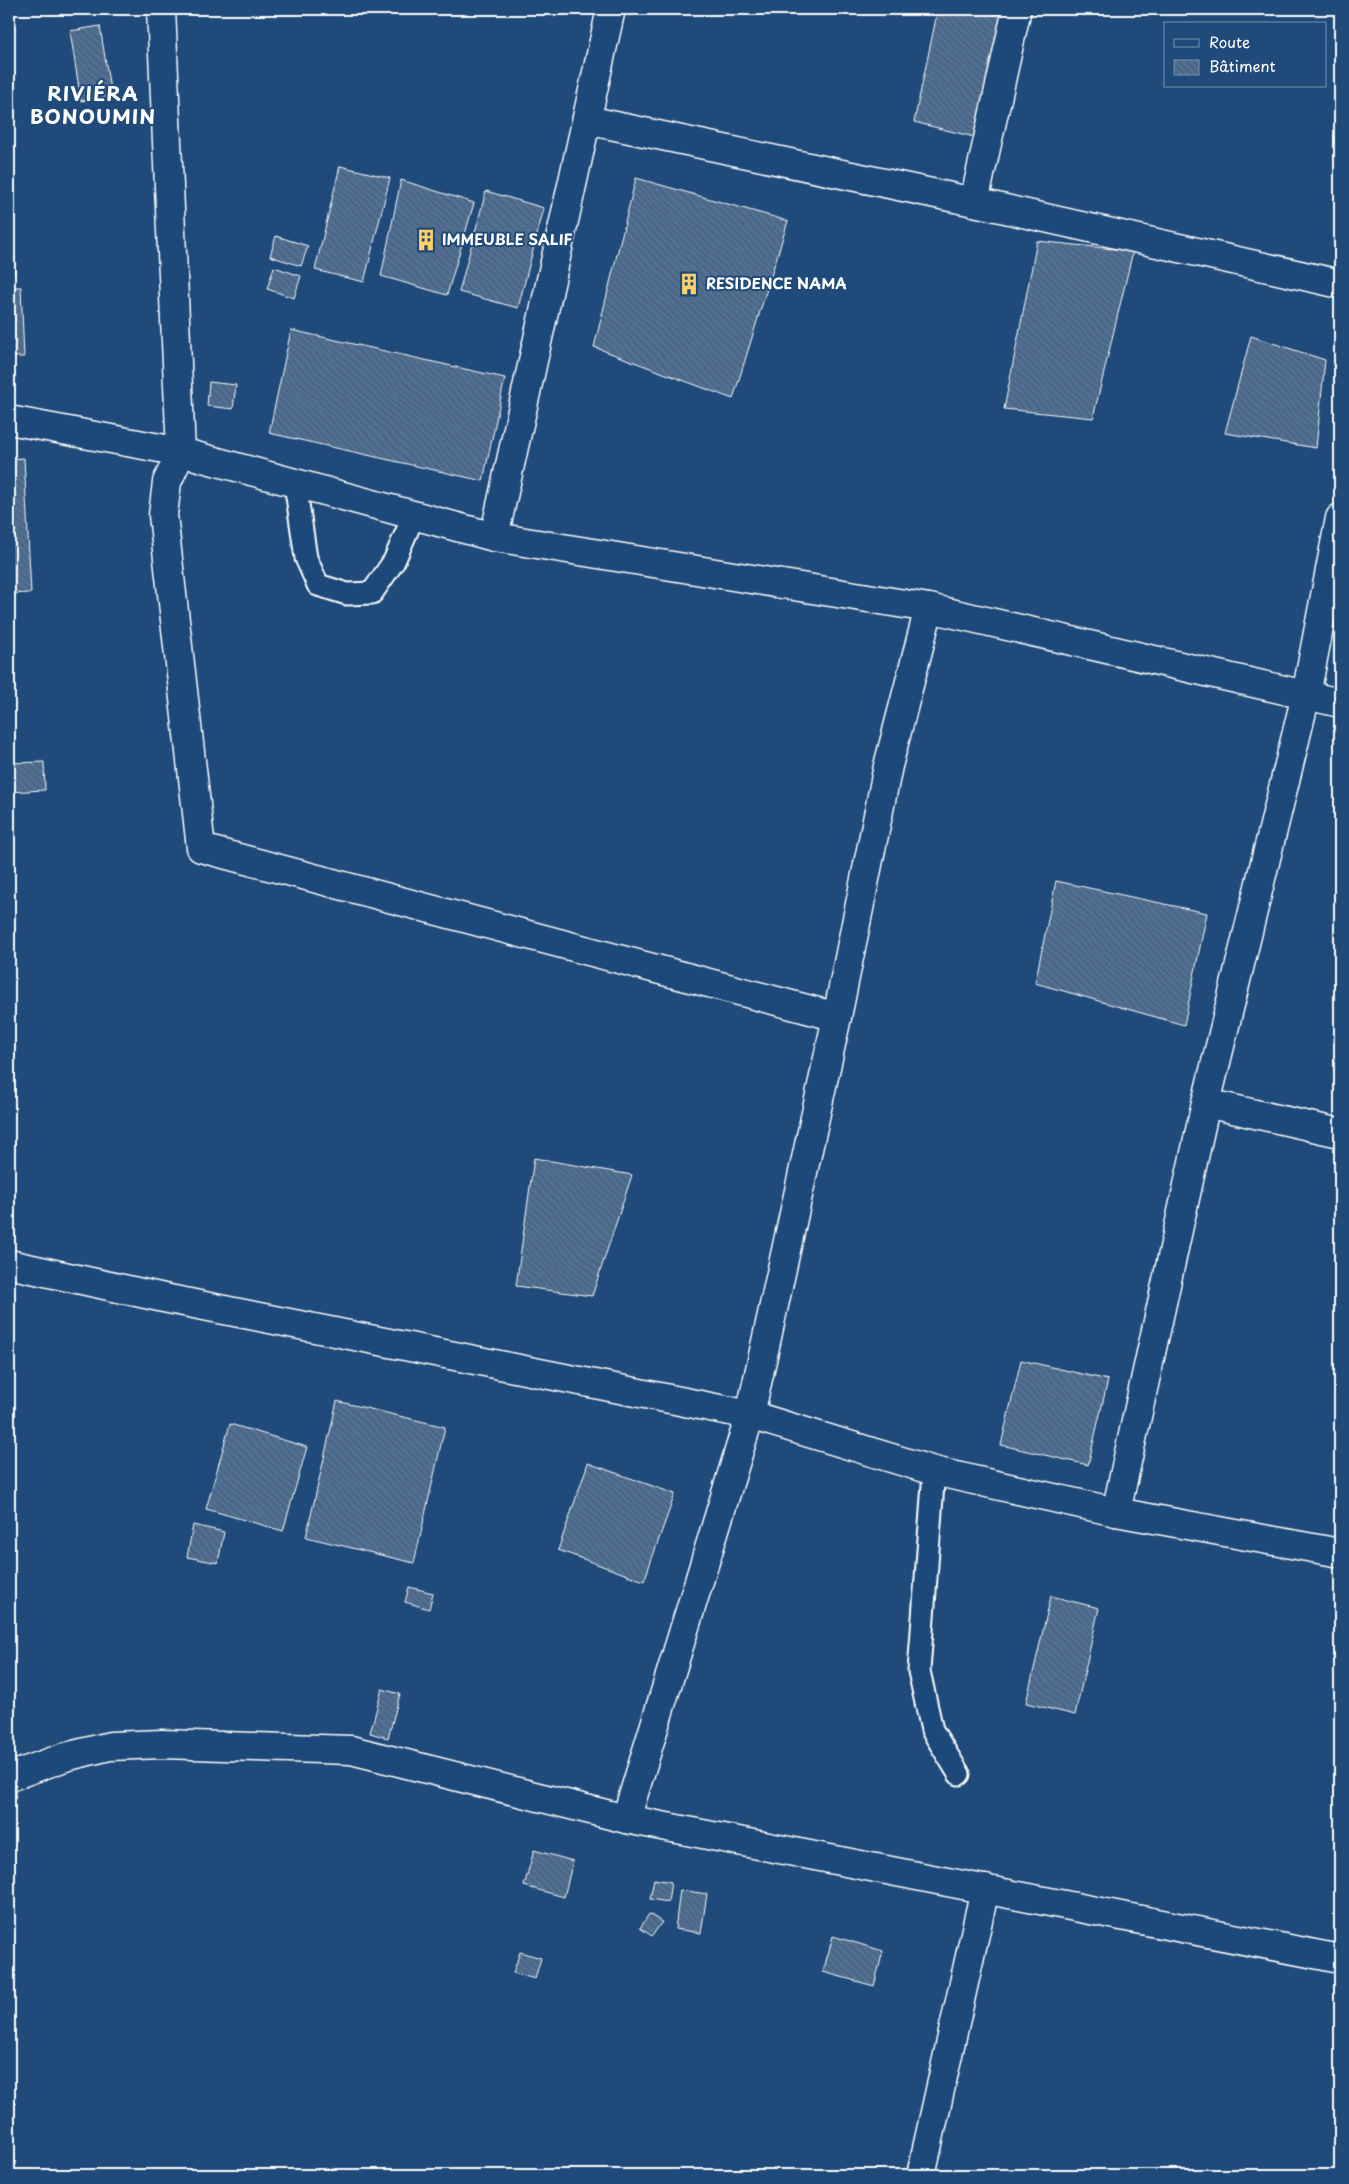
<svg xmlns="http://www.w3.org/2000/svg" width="1349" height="2184" font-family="'Playpen Sans',sans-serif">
	<defs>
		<pattern id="building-back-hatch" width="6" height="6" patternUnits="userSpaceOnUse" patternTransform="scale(1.25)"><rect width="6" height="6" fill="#507197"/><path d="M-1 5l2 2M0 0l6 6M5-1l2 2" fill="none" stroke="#4e5b6a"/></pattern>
	</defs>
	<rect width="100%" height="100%" fill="#1f4a7a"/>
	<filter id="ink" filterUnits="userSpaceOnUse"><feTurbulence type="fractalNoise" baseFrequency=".02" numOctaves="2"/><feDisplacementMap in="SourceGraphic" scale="10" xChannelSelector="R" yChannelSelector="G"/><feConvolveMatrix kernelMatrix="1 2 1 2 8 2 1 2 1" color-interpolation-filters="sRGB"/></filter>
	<g filter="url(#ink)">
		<g fill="url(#building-back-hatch)" stroke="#fff">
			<path d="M 938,9 L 1004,9 L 974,137 L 914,122 Z"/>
			<path d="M 100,26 L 111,96 L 81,101 L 70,31 Z"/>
			<path d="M 340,166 L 390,178 L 364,282 L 315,270 Z"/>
			<path d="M 636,178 L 788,221 L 733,399 L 594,347 Z"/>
			<path d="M 401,180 L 474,203 L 447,295 L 381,276 Z"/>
			<path d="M 486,191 L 544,208 L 518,308 L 459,292 Z"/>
			<path d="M 276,236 L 308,246 L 301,266 L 270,256 Z"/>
			<path d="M 1037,241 L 1133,251 L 1093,418 L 1004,409 Z"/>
			<path d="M 9,256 L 13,256 L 15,274 L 9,274 Z"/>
			<path d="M 274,267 L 301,276 L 294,298 L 267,289 Z"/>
			<path d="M 9,287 L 21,287 L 24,357 L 9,357 Z"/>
			<path d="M 291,330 L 505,378 L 483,481 L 269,433 Z"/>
			<path d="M 1251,336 L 1325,360 L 1316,448 L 1225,433 Z"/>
			<path d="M 209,382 L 236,385 L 233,409 L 207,406 Z"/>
			<path d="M 24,458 L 31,593 L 9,594 L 9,459 Z"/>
			<path d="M 44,762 L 45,790 L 9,792 L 9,763 Z"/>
			<path d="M 1056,881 L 1207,913 L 1184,1025 L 1035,983 Z"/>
			<path d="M 534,1158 L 632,1175 L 592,1296 L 516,1286 Z"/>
			<path d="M 1021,1360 L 1108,1380 L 1088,1465 L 1001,1445 Z"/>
			<path d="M 337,1401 L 445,1427 L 414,1563 L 306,1537 Z"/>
			<path d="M 230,1424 L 307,1447 L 283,1531 L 206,1509 Z"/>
			<path d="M 588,1463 L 675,1494 L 644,1581 L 558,1550 Z"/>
			<path d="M 193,1525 L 224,1532 L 218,1563 L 187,1557 Z"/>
			<path d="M 409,1587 L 433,1593 L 429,1609 L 405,1602 Z"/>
			<path d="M 1051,1596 L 1099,1608 L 1075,1715 L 1026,1703 Z"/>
			<path d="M 382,1689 L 400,1694 L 388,1738 L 370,1733 Z"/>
			<path d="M 534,1850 L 573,1861 L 564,1897 L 524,1886 Z"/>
			<path d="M 654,1879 L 671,1882 L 668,1902 L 650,1899 Z"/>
			<path d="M 680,1890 L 707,1894 L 701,1933 L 675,1929 Z"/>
			<path d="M 649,1914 L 662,1922 L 652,1936 L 640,1928 Z"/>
			<path d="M 833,1936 L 883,1951 L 874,1986 L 823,1972 Z"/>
			<path d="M 520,1952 L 541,1958 L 535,1979 L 513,1973 Z"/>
		</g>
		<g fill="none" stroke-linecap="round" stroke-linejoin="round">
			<g stroke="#fff" stroke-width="25">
				<g id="service">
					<path d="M 295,483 L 306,558 L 318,585 L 347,594 L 372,593 L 394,561 L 414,515"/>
					<path d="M 934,1471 L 919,1671 L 932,1730 L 959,1774"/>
				</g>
			</g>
			<g stroke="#fff" stroke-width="31">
				<g id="minor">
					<path d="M 161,9 L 181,452 L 167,482 L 163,515 L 201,848 L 837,1017"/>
					<path d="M 587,120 L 974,202 L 1340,284"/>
					<path d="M 974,202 L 1017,9"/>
					<path d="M 9,420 L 181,452 L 494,537 L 929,608 L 1340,703"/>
					<path d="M 494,537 L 611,9"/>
					<path d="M 1206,1103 L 1340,1133"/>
					<path d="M 9,1264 L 164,1298 L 750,1415 L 934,1471 L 1116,1512 L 1340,1553"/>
					<path d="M 1116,1512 L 1206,1103 L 1306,695 L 1340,518"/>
					<path d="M 9,1777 L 65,1757 L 110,1746 L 162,1744 L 351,1750 L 626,1819 L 1340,1959"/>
					<path d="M 626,1819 L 750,1415 L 837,1017 L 888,766 L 929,608"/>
					<path d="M 921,2175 L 985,1889"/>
				</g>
			</g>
			<use href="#service" stroke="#1f4a7a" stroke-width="21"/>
			<use href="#minor" stroke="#1f4a7a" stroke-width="28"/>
		</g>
	</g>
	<defs>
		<g id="building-bare" transform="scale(1.725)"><path d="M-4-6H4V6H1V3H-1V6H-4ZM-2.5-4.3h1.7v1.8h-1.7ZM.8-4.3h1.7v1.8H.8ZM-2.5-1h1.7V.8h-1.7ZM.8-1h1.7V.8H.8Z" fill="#ffd166" stroke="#1f4a7a" stroke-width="2.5" paint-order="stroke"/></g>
	</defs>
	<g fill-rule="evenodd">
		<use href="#building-bare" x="426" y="240"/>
		<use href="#building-bare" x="689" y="284"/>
	</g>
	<g text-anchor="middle" stroke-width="4" stroke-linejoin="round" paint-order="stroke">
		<g font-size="15" font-weight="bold" fill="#fff" stroke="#1f4a7a" text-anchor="start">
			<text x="442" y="245">IMMEUBLE SALIF</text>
			<text x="706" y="289">RESIDENCE NAMA</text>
		</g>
		<g font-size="20" font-weight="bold" letter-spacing="1" fill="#fff" stroke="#1f4a7a">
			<text x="93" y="101">RIVIÉRA<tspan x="93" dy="23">BONOUMIN</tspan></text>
		</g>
	</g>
	<rect width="1349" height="2184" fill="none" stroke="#1f4a7a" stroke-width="30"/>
	<rect x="15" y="15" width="1319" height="2154" fill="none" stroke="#fff" stroke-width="2" filter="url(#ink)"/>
	<rect x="1164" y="22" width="162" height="65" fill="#1f4a7a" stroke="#7992af"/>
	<rect x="1174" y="39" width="25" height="8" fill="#1f4a7a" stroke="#7992af"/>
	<text x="1209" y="48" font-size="15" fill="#ffffff">Route</text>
	<rect x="1174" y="60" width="25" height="15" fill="url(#building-back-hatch)" stroke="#7992af"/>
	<text x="1209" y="72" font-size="15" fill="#ffffff">Bâtiment</text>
</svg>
